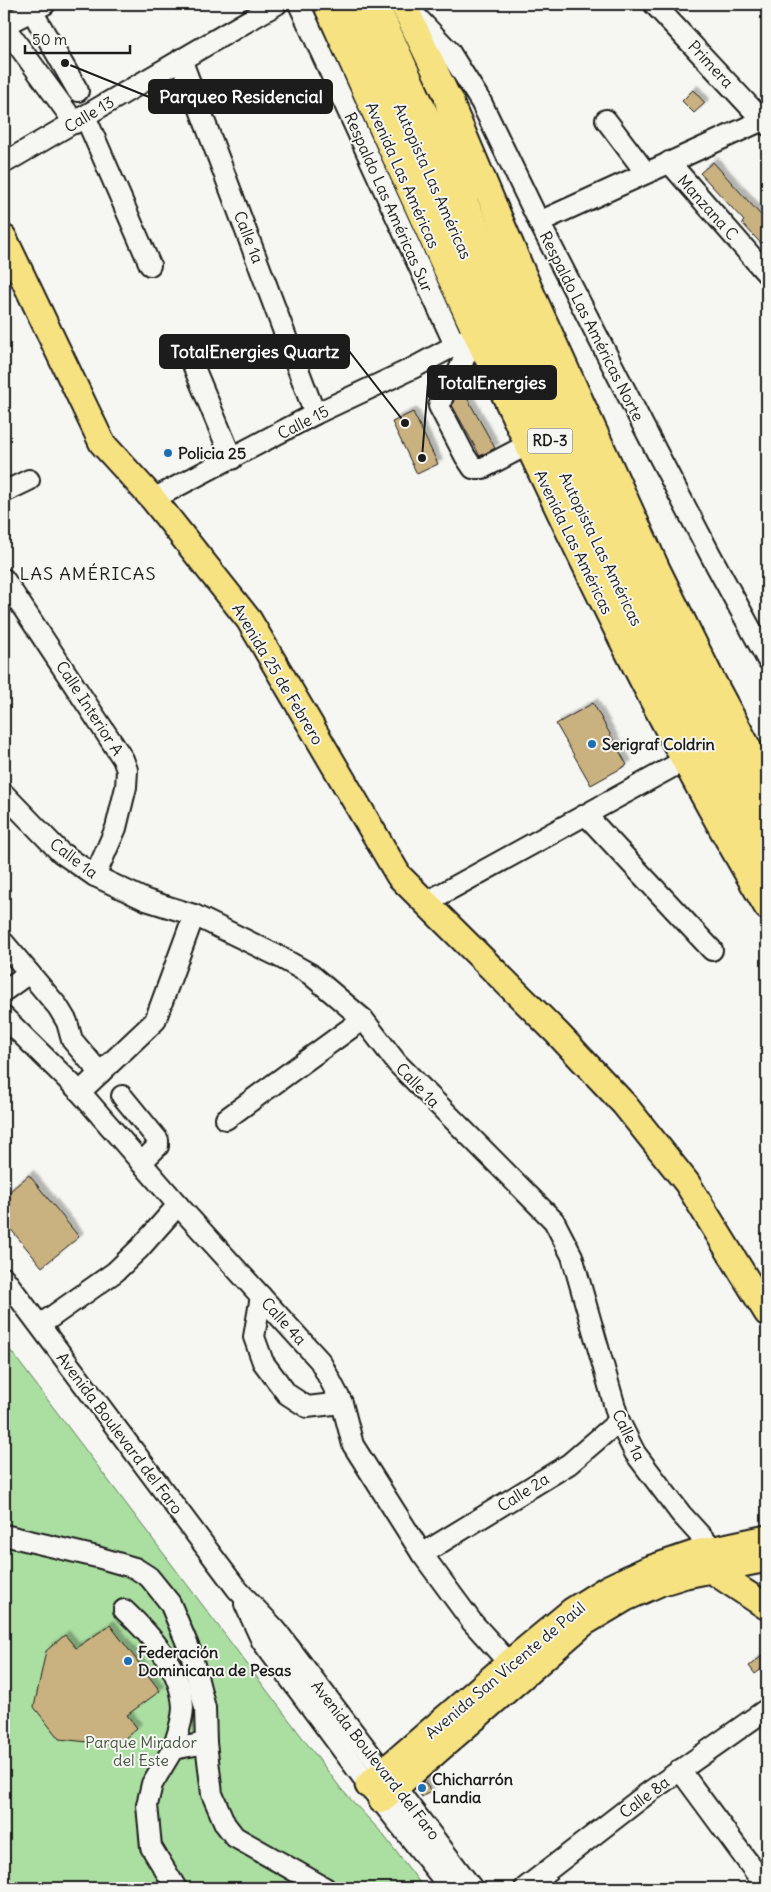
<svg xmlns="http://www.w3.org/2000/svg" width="771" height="1892" font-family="Delius,sans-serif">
	<defs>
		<filter id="shadow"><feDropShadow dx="4.5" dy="-4.5" stdDeviation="1" flood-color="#0004"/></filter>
	</defs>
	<rect width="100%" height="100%" fill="#f6f6f2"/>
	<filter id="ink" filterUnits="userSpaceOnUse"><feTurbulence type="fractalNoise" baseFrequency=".02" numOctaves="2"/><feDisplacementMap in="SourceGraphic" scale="10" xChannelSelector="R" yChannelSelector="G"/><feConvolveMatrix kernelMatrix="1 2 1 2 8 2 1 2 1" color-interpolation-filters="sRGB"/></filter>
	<g filter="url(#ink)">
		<path fill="#aadfa1" stroke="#637e5e" d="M 4,1342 L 342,1790 L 381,1832 L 424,1888 L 4,1888 Z"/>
		<g fill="#c9b180" stroke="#1c1c1c" filter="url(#shadow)">
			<path d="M 693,90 L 705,103 L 694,113 L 682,101 Z"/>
			<path d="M 713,162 L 767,222 L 767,250 L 742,223 L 744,221 L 700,173 Z"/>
			<path d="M 462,389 L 495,448 L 480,456 L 452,405 L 455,397 Z"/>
			<path d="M 413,412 L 438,464 L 417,474 L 392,422 Z"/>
			<path d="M 593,703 L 627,765 L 591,785 L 556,724 Z"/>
			<path d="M 29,1175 L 79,1237 L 42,1267 L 4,1221 L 4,1196 Z"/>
			<path d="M 110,1625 L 160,1691 L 127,1715 L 137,1728 L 117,1745 L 59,1739 L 34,1707 L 46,1651 L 65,1635 L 76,1648 Z"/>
			<path d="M 762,1656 L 767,1662 L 767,1665 L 755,1674 L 749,1666 Z"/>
			<path d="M 424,1781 L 431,1791 L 422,1797 L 416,1789 Z"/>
		</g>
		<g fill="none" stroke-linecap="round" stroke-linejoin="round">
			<g stroke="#1c1c1c" stroke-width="24">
				<g id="minor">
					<path d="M 299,4 L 455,345"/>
					<path d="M 654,4 L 767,125"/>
					<path d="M 32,11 L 78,91"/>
					<path d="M 411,11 L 449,51 L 481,102 L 539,222 L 649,437 L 710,554 L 767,659"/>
					<path d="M 4,25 L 45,4"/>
					<path d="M 4,26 L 75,123"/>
					<path d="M 181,59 L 315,414"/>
					<path d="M 85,116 L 150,265"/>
					<path d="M 606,120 L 646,173"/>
					<path d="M 669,162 L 767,274"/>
					<path d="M 4,163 L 277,4"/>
					<path d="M 539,222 L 763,120"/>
					<path d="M 464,340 L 468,350 L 455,379 L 445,391 L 439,406 L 465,456 L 473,468 L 483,468 L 527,445"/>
					<path d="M 193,365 L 232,459"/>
					<path d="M 4,492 L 29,480"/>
					<path d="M 153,499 L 315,414 L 413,368 L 467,339"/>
					<path d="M 4,579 L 123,759 L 127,770 L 126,787 L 116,828 L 95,876"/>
					<path d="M 4,794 L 60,852 L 95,876 L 146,900 L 194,915 L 278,956 L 310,974 L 363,1019 L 397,1063 L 554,1221 L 572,1256 L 619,1421 L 635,1453 L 681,1514 L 721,1558"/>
					<path d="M 586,815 L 712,950"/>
					<path d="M 425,903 L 685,760"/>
					<path d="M 4,943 L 58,1007 L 67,1022 L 72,1040 L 100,1073"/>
					<path d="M 4,991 L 29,973"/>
					<path d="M 4,1017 L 80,1092 L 178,1205 L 320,1361 L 342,1403 L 353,1445 L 422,1554 L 472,1622 L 518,1673"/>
					<path d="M 80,1092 L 155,1021 L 194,915"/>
					<path d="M 122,1096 L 158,1140 L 158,1146 L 141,1163"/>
					<path d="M 226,1119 L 363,1019"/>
					<path d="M 4,1278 L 237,1589 L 276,1630 L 472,1888"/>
					<path d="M 261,1296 L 254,1337 L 263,1362 L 287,1394 L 307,1407 L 342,1403"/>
					<path d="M 40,1325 L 115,1272 L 140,1248 L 178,1205"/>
					<path d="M 4,1535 L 97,1557 L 135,1568 L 149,1577 L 170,1603 L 191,1653 L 205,1708 L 206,1743 L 212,1794 L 225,1824 L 235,1837 L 325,1888"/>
					<path d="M 422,1554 L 569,1464 L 619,1421"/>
					<path d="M 245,1604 L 262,1641 L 373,1791 L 450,1888"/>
					<path d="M 124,1610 C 151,1635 181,1668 183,1707 C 183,1721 177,1736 173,1749"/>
					<path d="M 680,1770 L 767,1888"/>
					<path d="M 176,1888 L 151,1847 L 147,1805 L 152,1784 L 173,1749 L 206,1743"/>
					<path d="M 525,1888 L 648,1793 L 767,1709"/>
				</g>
			</g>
			<g stroke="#1c1c1c" stroke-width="29">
				<g id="major">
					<path d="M 326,4 C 383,131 441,259 500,385 C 582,562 667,739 767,907"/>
					<path d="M 403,4 L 449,100 L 529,288 L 657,569 L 709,674 L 767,783"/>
					<path d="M 4,238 L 102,443 L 153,499 L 249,620 L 399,876 L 557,1033 L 624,1104 L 687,1183 L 767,1313"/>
					<path d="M 711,1570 L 767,1607"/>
					<path d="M 368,1785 L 509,1663 L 573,1610 L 608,1588 L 646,1570 L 696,1553 L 767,1538"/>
					<path d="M 381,1800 L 584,1623 L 626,1598 L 660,1583 L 686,1575 L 767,1559"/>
				</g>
			</g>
			<g stroke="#1c1c1c" stroke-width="31">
				<g id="highway">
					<path d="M 352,4 L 602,556 L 730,804 L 767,868"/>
					<path d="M 374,4 L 598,500 L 653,615 L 767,830"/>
					<path d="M 449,100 L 471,187"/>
				</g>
			</g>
			<use href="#minor" stroke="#f6f6f2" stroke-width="20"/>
			<use href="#major" stroke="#f6e281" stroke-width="25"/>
			<use href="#highway" stroke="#f6e281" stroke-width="28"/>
		</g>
	</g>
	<g fill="#1f6fb2" stroke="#f6f6f2" stroke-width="2">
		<circle cx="168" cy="453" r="5"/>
		<circle cx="592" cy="744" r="5"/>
		<circle cx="128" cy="1661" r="5"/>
		<circle cx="422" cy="1788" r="5"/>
	</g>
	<g text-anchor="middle" stroke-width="4" stroke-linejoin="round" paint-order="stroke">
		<rect fill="#f6f6f2" stroke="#5d5d5c" stroke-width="1" x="527.5" y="428.5" width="45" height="25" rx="4"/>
		<g font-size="15" font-weight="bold" fill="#1c1c1c">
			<text x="550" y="446">RD-3</text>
		</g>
		<g font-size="16" fill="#1c1c1c" stroke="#f6f6f2">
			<text transform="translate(711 64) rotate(47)" y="6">Primera</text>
			<text transform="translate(89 114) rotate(-31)" y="6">Calle 13</text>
			<text transform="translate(403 175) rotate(66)" y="6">Avenida Las Américas</text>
			<text transform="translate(433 181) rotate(66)" y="6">Autopista Las Américas</text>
			<text transform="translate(389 202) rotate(66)" y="6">Respaldo Las Américas Sur</text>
			<text transform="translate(708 207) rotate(48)" y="6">Manzana C</text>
			<text transform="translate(249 237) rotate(69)" y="6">Calle 1a</text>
			<text transform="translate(592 326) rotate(63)" y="6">Respaldo Las Américas Norte</text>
			<text transform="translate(303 422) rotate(-27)" y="6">Calle 15</text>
			<text transform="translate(574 542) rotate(64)" y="6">Avenida Las Américas</text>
			<text transform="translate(601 549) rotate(64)" y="6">Autopista Las Américas</text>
			<text transform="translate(278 674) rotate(59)" y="6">Avenida 25 de Febrero</text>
			<text transform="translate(90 708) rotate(57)" y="6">Calle Interior A</text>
			<text transform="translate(74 858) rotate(37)" y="6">Calle 1a</text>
			<text transform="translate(418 1085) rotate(46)" y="6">Calle 1a</text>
			<text transform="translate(284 1321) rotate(48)" y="6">Calle 4a</text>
			<text transform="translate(120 1433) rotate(53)" y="6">Avenida Boulevard del Faro</text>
			<text transform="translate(629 1435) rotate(64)" y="6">Calle 1a</text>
			<text transform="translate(523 1492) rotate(-32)" y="6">Calle 2a</text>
			<text transform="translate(505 1670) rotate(-40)" y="6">Avenida San Vicente de Paúl</text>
			<text transform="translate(376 1760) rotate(52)" y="6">Avenida Boulevard del Faro</text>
			<text transform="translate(644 1797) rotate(-37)" y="6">Calle 8a</text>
		</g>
		<g font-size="16" font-weight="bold" fill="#1c1c1c" stroke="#f6f6f2" text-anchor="start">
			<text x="178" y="459">Policia 25</text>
			<text x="602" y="750">Serigraf Coldrin</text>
			<text x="138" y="1658">Federación<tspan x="138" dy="18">Dominicana de Pesas</tspan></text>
			<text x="432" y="1785">Chicharrón<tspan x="432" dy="18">Landia</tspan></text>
		</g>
		<g font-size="16" fill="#475644" stroke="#f6f6f2">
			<text x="141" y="1748">Parque Mirador<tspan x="141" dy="18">del Este</tspan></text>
		</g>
		<g font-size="18" letter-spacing="1" fill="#1c1c1c" stroke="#f6f6f2">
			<text x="88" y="580">LAS AMÉRICAS</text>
		</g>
	</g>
	<path fill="none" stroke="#1c1c1c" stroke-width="2" d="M65 63L149 97M405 423L349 351M422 458L428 383"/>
	<g fill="#1c1c1c" stroke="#f6f6f2" stroke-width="2">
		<circle cx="65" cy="63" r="5"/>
		<circle cx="405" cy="423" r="5"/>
		<circle cx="422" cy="458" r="5"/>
	</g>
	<g fill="#1c1c1c" stroke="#1c1c1c" stroke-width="2">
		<rect x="149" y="80" width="183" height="33" rx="5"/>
		<rect x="160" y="335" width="189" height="33" rx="5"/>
		<rect x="428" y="366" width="128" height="33" rx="5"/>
	</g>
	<g font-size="18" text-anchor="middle" font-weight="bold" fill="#fff">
		<text x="241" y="103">Parqueo Residencial</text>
		<text x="255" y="358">TotalEnergies Quartz</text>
		<text x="492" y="389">TotalEnergies</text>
	</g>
	<rect width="771" height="1892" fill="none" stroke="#f6f6f2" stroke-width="20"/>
	<rect x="10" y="10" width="751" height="1872" fill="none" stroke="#1c1c1c" stroke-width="2" filter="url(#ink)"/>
	<path d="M25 45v8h105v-8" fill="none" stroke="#1c1c1c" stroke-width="2.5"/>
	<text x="32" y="45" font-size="15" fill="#1c1c1c" stroke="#f6f6f2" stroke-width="4" paint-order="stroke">50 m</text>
</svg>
